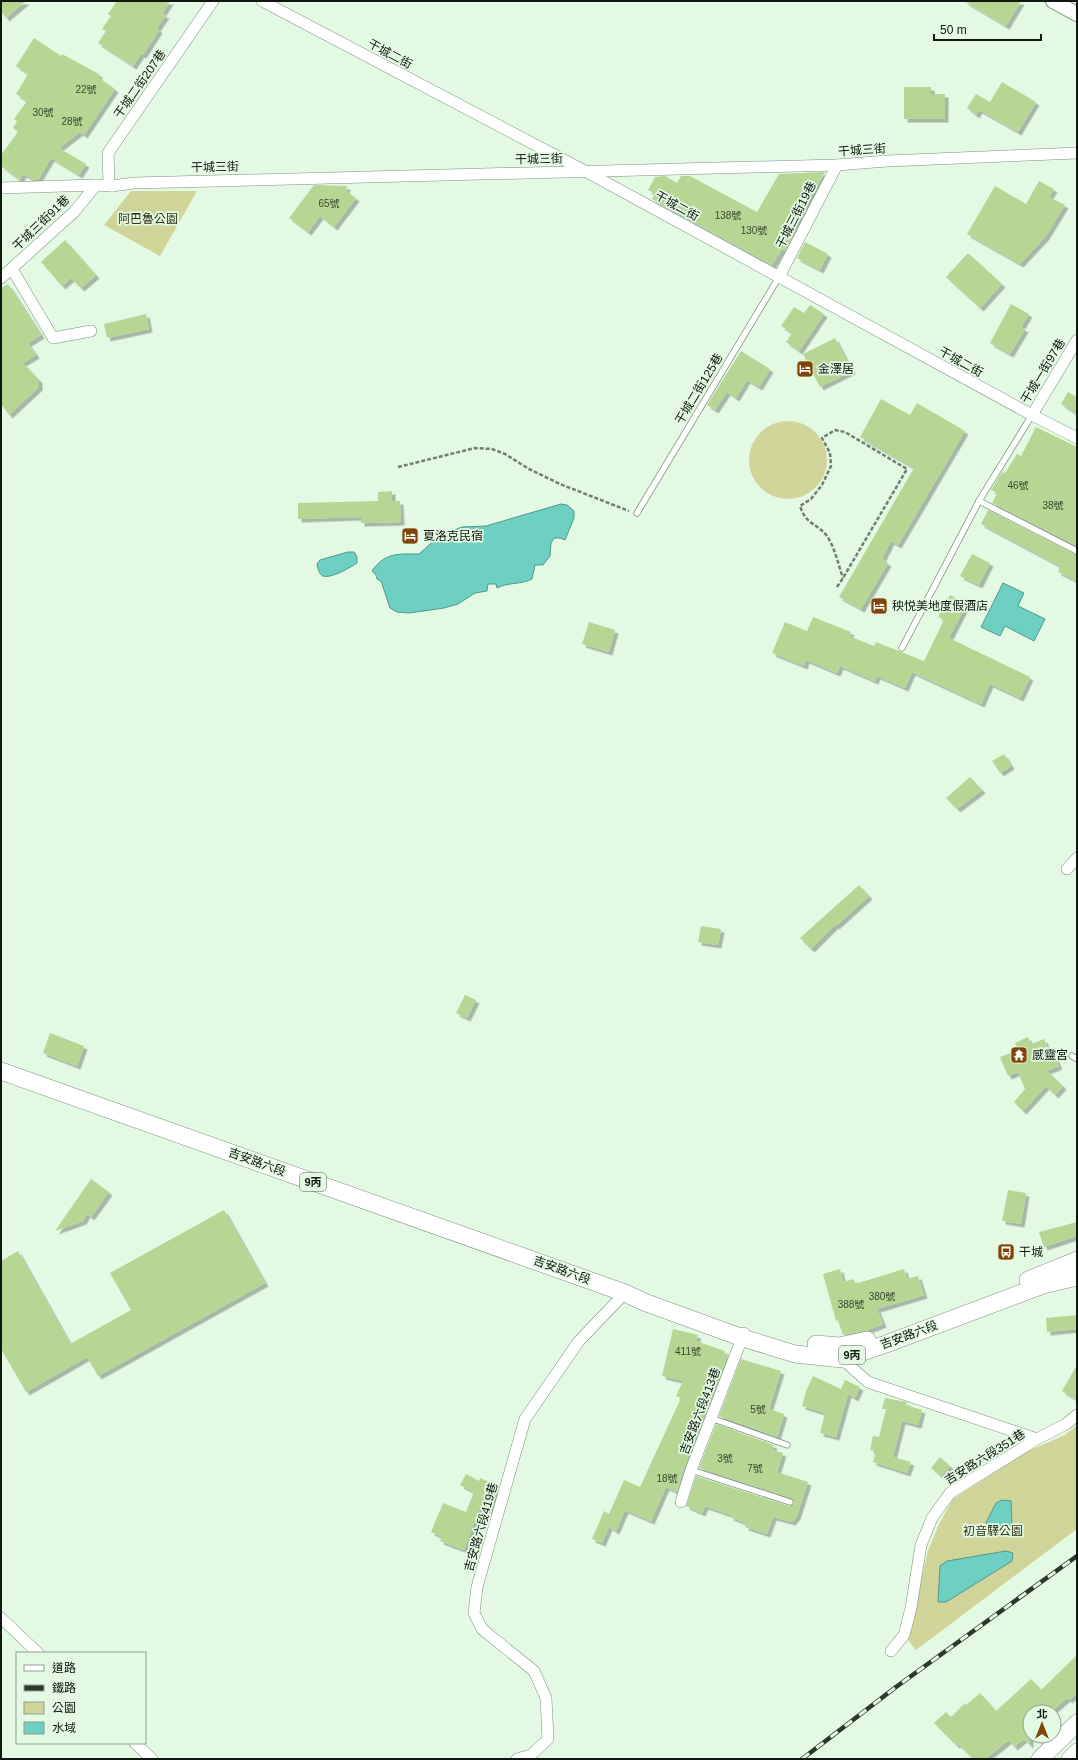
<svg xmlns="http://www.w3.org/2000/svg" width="1078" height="1760" font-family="Arial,'Noto Sans TC',sans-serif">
	<defs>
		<filter id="shadow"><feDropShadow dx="3.5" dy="3.5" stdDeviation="0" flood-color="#0004"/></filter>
	</defs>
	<rect width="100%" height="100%" fill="#e3f9e4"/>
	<g fill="#d1d498">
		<path d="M 131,191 L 197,191 L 160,256 L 104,225 Z"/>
		<circle cx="788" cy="460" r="39"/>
		<path d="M 1077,1425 L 1077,1529 L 916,1650 L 907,1639 L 928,1551 L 939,1524 L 953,1499 L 1026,1452 L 1065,1435 Z"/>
	</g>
	<g fill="#6dd0c2" stroke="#51988d">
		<path d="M 561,504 L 567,505 L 574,511 L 574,518 L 565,540 L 560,538 L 554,538 L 551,543 L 550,556 L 543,565 L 535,565 L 532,579 C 520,585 508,582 497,588 L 496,584 L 488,584 L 487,591 L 475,593 L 458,604 L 444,608 L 409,613 L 397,612 L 390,608 L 381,581 L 377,579 L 376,575 L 372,571 C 385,552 399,554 419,554 L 439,536 L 462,527 L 486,526 Z"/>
		<path d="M 348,552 L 354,552 L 357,557 L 357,563 C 351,567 331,579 323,576 C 319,574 318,569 317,564 L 320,560 Z"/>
		<path d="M 1003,583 L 1024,593 L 1018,606 L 1045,619 L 1034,641 L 1005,626 L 1000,636 L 981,627 Z"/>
		<path d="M 1002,1500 L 1011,1501 L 1012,1526 L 992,1530 L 986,1523 L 996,1503 Z"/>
		<path d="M 1006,1551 L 1013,1553 L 1012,1561 L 946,1602 L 938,1602 L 940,1566 L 947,1561 Z"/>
	</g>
	<g fill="#b7d693" filter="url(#shadow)">
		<path d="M 1,1 L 26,1 L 6,18 L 1,11 Z"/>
		<path d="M 117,1 L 170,1 L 162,14 L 166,15 L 157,28 L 159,30 L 143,55 L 141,54 L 133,66 L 98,43 L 106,31 L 102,29 L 111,16 L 108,14 Z"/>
		<path d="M 964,1 L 1021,1 L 1006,26 Z"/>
		<path d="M 34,38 L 61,56 L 62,54 L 99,74 L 99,78 L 115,89 L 84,135 L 80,132 L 59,148 L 86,164 L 79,175 L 51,158 L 38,180 L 34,180 L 23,174 L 20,180 L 1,166 L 1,155 L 18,132 L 13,128 L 17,121 L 14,119 L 27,101 L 16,94 L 28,74 L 16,66 Z"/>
		<path d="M 1002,82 L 1036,102 L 1018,132 L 979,110 L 976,115 L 967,108 L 976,94 L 990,102 Z"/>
		<path d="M 904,87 L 931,87 L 931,94 L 945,94 L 945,119 L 904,119 Z"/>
		<path d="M 825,172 L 791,232 L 793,235 L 785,251 L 782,249 L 772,265 L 652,199 L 655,194 L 648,190 L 655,177 L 665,176 L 677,183 L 681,176 L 690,176 L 757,212 L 779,174 Z"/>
		<path d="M 1039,181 L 1054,189 L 1049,197 L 1065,205 L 1046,236 L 1020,264 L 967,234 L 995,186 L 1026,204 Z"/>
		<path d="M 314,185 L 347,186 L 346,191 L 356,198 L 334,227 L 320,216 L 308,232 L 289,218 Z"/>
		<path d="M 65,240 L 96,275 L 81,288 L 71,278 L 62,286 L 41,262 Z"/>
		<path d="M 805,242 L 828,254 L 820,270 L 797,258 Z"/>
		<path d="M 968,253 L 1002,284 L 980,308 L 946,277 Z"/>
		<path d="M 8,284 L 41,335 L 28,343 L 36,355 L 23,363 L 39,380 L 39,387 L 9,415 L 1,404 L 1,288 Z"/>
		<path d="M 1011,304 L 1029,314 L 1021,327 L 1025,329 L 1010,354 L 990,343 Z"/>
		<path d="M 810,305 L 824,314 L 799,351 L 786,342 L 792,333 L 781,326 L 794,307 L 804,313 Z"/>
		<path d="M 146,314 L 149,329 L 107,338 L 104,324 Z"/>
		<path d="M 835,338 L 852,371 L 820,387 L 803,354 Z"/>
		<path d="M 741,351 L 770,369 L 759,387 L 747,380 L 736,398 L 727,392 L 715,410 L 707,405 Z"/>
		<path d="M 1068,392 L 1077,397 L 1077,414 L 1061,404 Z"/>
		<path d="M 881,399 L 910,415 L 917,403 L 965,431 L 898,545 L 891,541 L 882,559 L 888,563 L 861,609 L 839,597 L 914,468 L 860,437 Z"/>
		<path d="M 1036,427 L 1077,447 L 1077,546 L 992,503 L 997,493 L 991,490 L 1002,472 L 1005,473 L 1017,454 L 1021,456 Z"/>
		<path d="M 392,491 L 392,501 L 400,501 L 401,522 L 361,523 L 361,517 L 298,519 L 298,503 L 378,501 L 378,492 Z"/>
		<path d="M 988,510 L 1077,555 L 1077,581 L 1058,572 L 1060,566 L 981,524 Z"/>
		<path d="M 972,554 L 990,563 L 979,585 L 960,576 Z"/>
		<path d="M 950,595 L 967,603 L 949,638 L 1030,677 L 1020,698 L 990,684 L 981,704 L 912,672 L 905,688 L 877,676 L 875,681 L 840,666 L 837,673 L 806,660 L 804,666 L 772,653 L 785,622 L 807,631 L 813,617 L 851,632 L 849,636 L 874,646 L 876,642 L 924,661 L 944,620 L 938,617 Z"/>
		<path d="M 589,622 L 615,630 L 609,652 L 582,644 Z"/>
		<path d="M 1004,754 L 1011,766 L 1000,773 L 992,761 Z"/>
		<path d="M 970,777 L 982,790 L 957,809 L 946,798 Z"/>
		<path d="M 859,885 L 869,896 L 836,926 L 835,925 L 811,949 L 800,938 Z"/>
		<path d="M 701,926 L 721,929 L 718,945 L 698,942 Z"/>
		<path d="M 465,995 L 476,1000 L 467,1018 L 456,1013 Z"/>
		<path d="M 50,1033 L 84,1046 L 77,1066 L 43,1053 Z"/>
		<path d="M 1028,1037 L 1031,1044 L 1044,1039 L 1050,1054 L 1053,1052 L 1059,1066 L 1047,1071 L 1063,1086 L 1055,1095 L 1046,1086 L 1023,1111 L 1014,1102 L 1025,1089 L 1018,1072 L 1008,1076 L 1000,1057 L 1018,1050 L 1015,1043 Z"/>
		<path d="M 91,1179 L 109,1192 L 91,1217 L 87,1214 L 83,1221 L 55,1231 Z"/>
		<path d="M 1008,1190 L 1026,1193 L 1021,1224 L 1002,1221 Z"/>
		<path d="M 224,1210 L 265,1283 L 98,1376 L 87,1357 L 26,1392 L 1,1349 L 1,1261 L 18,1251 L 70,1344 L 131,1310 L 110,1273 Z"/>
		<path d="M 1077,1222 L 1077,1236 L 1044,1247 L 1039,1232 Z"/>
		<path d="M 840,1269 L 843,1282 L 854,1279 L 855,1284 L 904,1269 L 907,1279 L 918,1276 L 924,1295 L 877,1309 L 883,1324 L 868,1330 L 843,1335 L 838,1320 L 836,1321 L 823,1274 Z"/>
		<path d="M 1077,1315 L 1077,1329 L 1047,1332 L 1046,1318 Z"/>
		<path d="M 673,1329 L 698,1335 L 696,1341 L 725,1351 L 724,1354 L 728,1355 L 684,1468 L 677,1492 L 666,1487 L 651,1521 L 625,1510 L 616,1531 L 609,1527 L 602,1543 L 592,1539 L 604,1511 L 609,1514 L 624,1480 L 640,1487 L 681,1398 L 676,1396 L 683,1381 L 662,1376 Z"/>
		<path d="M 741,1359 L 781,1371 L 769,1409 L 784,1414 L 777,1437 L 719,1416 Z"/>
		<path d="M 1077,1365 L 1077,1400 L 1062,1391 Z"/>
		<path d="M 813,1376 L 841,1389 L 845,1380 L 860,1387 L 855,1398 L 848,1394 L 836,1437 L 820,1433 L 825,1413 L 802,1406 L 806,1391 Z"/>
		<path d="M 885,1398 L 907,1402 L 906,1405 L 922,1410 L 918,1425 L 902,1421 L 893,1457 L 911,1462 L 907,1473 L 873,1462 L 876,1451 L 870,1450 L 873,1436 L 879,1437 L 886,1409 L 882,1409 Z"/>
		<path d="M 716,1424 L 774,1445 L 772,1450 L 783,1453 L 777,1472 L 808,1482 L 797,1516 L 792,1522 L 773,1517 L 767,1534 L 745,1527 L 746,1523 L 730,1517 L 731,1515 L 705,1506 L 702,1513 L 686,1506 L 696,1476 L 789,1506 L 794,1504 L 794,1501 L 791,1498 L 699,1468 Z"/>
		<path d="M 940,1457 L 950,1466 L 941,1476 L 931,1468 Z"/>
		<path d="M 466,1474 L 479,1481 L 480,1478 L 499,1486 L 490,1511 L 480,1507 L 464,1550 L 440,1541 L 442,1537 L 431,1532 L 443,1503 L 466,1512 L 474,1492 L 460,1485 Z"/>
		<path d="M 1077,1655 L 1077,1693 L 1069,1700 L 1067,1698 L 1051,1712 L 1030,1712 L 1030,1745 L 1024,1739 L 1014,1747 L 1009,1740 L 985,1759 L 973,1759 L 958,1744 L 956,1745 L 934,1723 L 946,1712 L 951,1717 L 965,1703 L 966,1705 L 980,1693 L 996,1711 L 1031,1679 L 1041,1690 Z"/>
	</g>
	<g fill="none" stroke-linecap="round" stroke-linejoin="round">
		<g stroke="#7c907d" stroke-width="7">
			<g id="service">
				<path d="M 1032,415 L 979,501 L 1077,551"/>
				<path d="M 637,513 L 779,277"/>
				<path d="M 902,648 L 979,501"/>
				<path d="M 1072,1056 L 1077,1059"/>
				<path d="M 711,1418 L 787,1445"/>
				<path d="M 691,1470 L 790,1502"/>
			</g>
		</g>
		<g stroke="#7c907d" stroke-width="12">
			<g id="minor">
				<path d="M 262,1 L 585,171 L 1032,415 L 1077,438"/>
				<path d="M 112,186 L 109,184 L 108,153 L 213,1"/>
				<path d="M 1,188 L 96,185 L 112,186 L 134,183 L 837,165 L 887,161 L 1077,153"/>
				<path d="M 12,269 L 53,338 L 91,331"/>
				<path d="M 779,277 L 837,165"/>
				<path d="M 1,278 L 74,212 L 96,185"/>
				<path d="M 1032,415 L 1077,340"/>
				<path d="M 1067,869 L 1077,858"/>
				<path d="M 841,1355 L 842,1359 L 868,1382 L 1037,1439"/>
				<path d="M 681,1502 L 691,1470 L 744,1333"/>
				<path d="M 1,1618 L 38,1653"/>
				<path d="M 891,1651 L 904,1635 L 911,1608 L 921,1545 L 932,1518 L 950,1493 L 1037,1439 L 1066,1424 L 1077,1415"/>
				<path d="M 135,1743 L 152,1759"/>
				<path d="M 517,1759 L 531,1755 L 548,1739 L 546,1698 L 534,1671 L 482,1629 L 474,1613 L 477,1587 L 525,1419 L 579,1341 L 625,1293"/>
			</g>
		</g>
		<g stroke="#7c907d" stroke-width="16">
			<path id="tertiary" d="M 1053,1 L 1077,14"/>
		</g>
		<g stroke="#7c907d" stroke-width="18">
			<g id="primary">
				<path d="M 1,1071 L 625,1293 L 644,1302 L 743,1338 L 795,1354 L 842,1359 L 886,1344 L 1043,1285 L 1077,1277"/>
				<path d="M 1028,1280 L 1077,1260"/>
				<path d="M 816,1344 L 839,1346 L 867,1340"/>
				<path d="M 1040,1759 L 1077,1723"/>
				<path d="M 1070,1759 L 1077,1752"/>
			</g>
		</g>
		<g stroke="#717f72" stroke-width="2.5" stroke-dasharray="4 2" stroke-linecap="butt">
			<path d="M 398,467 L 475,448 L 492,449 L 505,454 L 529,469 L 560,484 L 629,511"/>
			<path d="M 837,587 L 843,578 L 907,469 L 845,432 L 835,430 L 822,438 L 830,453 L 831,466 L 822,485 L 811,499 L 800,506 C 806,525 817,523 827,536 C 835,548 838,564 843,578"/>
		</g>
		<use href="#service" stroke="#fff" stroke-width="5.5"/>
		<use href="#minor" stroke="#fff" stroke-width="11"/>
		<use href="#tertiary" stroke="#fff" stroke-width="14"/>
		<use href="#primary" stroke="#fff" stroke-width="17"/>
		<g stroke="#2e372e" stroke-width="4.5">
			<path id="rail" d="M 802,1759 L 896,1687 L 1077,1556"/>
		</g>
		<use href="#rail" stroke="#e3f9e4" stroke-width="3" stroke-dasharray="9" stroke-linecap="butt"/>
	</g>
	<defs>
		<g id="hotel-square" transform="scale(0.9)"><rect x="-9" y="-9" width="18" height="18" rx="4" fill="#824307" stroke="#e3f9e4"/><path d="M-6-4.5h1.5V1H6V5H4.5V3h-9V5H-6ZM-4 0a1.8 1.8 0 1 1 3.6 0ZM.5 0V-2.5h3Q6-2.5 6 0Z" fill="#fff"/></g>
		<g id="temple-square" transform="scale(0.9)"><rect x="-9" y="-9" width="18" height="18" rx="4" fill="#824307" stroke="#e3f9e4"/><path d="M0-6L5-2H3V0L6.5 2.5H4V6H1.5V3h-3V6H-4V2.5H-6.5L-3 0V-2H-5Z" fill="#fff"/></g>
		<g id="bus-square" transform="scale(0.9)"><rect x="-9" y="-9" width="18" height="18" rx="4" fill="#824307" stroke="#e3f9e4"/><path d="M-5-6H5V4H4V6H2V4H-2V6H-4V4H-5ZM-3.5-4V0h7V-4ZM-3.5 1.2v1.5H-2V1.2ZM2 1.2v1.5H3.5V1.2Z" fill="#fff"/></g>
	</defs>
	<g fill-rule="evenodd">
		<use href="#hotel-square" x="805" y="369"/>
		<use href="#hotel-square" x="410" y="536"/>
		<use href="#hotel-square" x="879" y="606"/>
		<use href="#temple-square" x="1019" y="1055"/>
		<use href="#bus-square" x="1006" y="1252"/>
	</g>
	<g text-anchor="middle" stroke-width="3.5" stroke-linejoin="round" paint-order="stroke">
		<g font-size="10" fill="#3a4731">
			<text x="86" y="93">22號</text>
			<text x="43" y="116">30號</text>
			<text x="72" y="125">28號</text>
			<text x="329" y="207">65號</text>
			<text x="728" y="219">138號</text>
			<text x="754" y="234">130號</text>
			<text x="1018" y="489">46號</text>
			<text x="1053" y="509">38號</text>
			<text x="882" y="1300">380號</text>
			<text x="851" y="1308">388號</text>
			<text x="688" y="1355">411號</text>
			<text x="758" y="1413">5號</text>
			<text x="725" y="1462">3號</text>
			<text x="755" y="1472">7號</text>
			<text x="667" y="1482">18號</text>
		</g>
		<g fill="#e3f9e4" stroke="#4f5b50" stroke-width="1">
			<rect x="300" y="1173" width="26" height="18" rx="3"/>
			<rect x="839" y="1346" width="26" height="18" rx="3"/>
		</g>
		<g font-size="11" font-weight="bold" fill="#101710">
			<text x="313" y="1186">9丙</text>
			<text x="852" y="1359">9丙</text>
		</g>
		<g font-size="12" fill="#101710" stroke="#e3f9e4">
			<text transform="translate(390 54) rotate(28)" y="4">干城二街</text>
			<text transform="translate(140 84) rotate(-55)" y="4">干城二街207巷</text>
			<text transform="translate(862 150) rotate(-4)" y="4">干城三街</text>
			<text transform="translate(539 159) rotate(-1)" y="4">干城三街</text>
			<text transform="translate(215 167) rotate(-1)" y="4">干城三街</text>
			<text transform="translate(677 206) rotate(29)" y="4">干城二街</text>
			<text transform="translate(796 215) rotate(-63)" y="4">干城三街19巷</text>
			<text transform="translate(41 223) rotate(-44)" y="4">干城三街91巷</text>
			<text transform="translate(961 362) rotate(29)" y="4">干城二街</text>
			<text transform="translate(1043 371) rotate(-59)" y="4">干城一街97巷</text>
			<text transform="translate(699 389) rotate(-59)" y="4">干城二街125巷</text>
			<text transform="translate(257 1162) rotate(20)" y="4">吉安路六段</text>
			<text transform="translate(562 1270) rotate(20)" y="4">吉安路六段</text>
			<text transform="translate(909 1335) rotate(-20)" y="4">吉安路六段</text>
			<text transform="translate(700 1411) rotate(-69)" y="4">吉安路六段413巷</text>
			<text transform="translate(985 1457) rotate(-32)" y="4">吉安路六段351巷</text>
			<text transform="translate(481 1527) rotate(-74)" y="4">吉安路六段419巷</text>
		</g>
		<g font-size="12" fill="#313212" stroke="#e3f9e4">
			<text x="148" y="223">阿巴魯公園</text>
			<text x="993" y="1535">初音驛公園</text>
		</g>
		<g font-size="12" fill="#101710" stroke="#e3f9e4" text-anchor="start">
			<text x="818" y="373">金澤居</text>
			<text x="423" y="540">夏洛克民宿</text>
			<text x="892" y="610">秧悦美地度假酒店</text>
			<text x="1032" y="1059">感靈宮</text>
			<text x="1019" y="1256">干城</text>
		</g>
	</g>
	<rect width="1078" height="1760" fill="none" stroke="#101710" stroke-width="4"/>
	<rect x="16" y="1652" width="130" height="92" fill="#e3f9e4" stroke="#8f9f8f"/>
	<rect x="24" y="1665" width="20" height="6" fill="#ffffff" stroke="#8f9f8f"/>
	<text x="52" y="1672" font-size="12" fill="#101710">道路</text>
	<rect x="24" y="1685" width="20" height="6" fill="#2e372e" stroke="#8f9f8f"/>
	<text x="52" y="1692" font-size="12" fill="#101710">鐵路</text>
	<rect x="24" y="1702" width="20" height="12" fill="#d1d498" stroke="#8f9f8f"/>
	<text x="52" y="1712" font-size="12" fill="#101710">公園</text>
	<rect x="24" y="1722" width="20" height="12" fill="#6dd0c2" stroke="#8f9f8f"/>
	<text x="52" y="1732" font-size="12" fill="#101710">水域</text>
	<g transform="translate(1042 1724)"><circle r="19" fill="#e3f9e4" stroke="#8f9f8f"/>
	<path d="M0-3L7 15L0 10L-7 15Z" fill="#824307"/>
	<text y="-6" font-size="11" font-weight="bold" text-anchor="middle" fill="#101710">北</text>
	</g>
	<path d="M934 34v6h107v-6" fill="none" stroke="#101710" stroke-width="2"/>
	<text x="940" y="34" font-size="12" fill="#101710" stroke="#e3f9e4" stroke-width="3" paint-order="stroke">50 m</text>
</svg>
